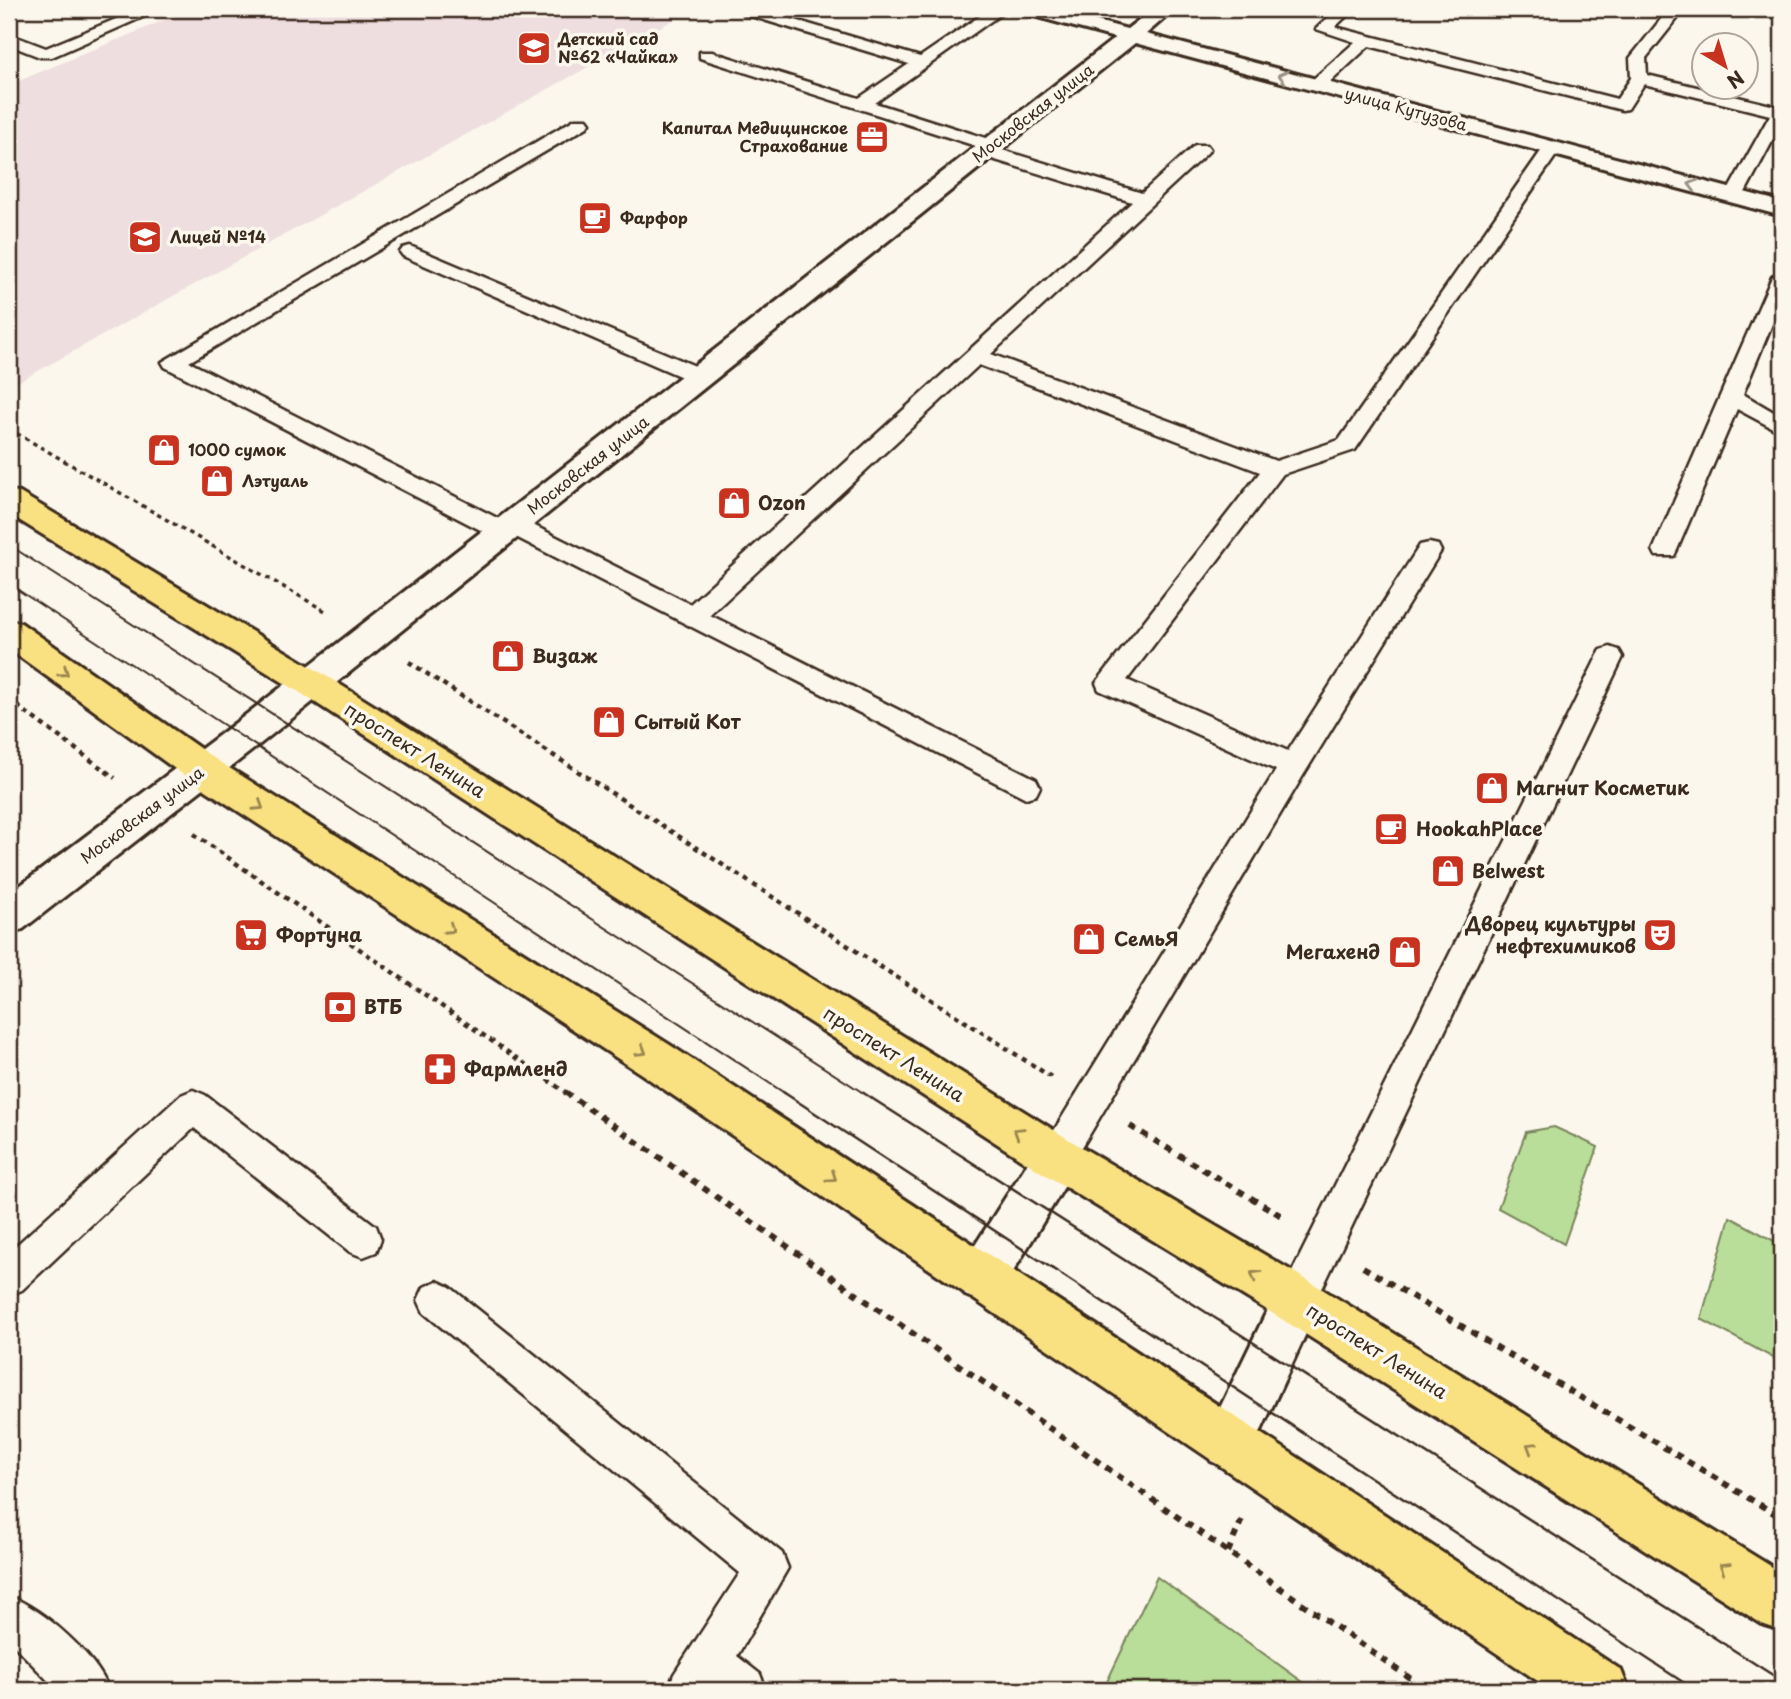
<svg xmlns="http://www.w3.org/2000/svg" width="1791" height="1699" font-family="'Playpen Sans',sans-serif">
	<rect width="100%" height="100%" fill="#fbf7ec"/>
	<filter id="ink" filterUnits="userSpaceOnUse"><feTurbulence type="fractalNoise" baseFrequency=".0143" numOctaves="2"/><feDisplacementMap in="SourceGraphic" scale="14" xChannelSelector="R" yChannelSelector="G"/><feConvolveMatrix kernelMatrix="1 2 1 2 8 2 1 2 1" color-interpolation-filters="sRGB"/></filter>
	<g filter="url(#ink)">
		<path fill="#eedee0" d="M 191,9 L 693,9 L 9,387 L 9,85 Z"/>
		<g fill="#b9de99" stroke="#7a845c" stroke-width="2">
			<path d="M 1554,1127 L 1598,1147 L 1564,1244 L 1498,1208 L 1526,1132 Z"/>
			<path d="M 1730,1217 L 1778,1243 L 1782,1251 L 1782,1339 L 1777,1360 L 1701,1319 Z"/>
			<path d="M 1157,1577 L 1314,1690 L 1103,1690 Z"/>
		</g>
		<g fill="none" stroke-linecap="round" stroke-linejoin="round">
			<g stroke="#3b2a1e" stroke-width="5">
				<g id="service">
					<path d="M 140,9 L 161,9 L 52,57 L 40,57 L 9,45 L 9,34 L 46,48 Z"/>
					<path d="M 743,9 L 758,9 L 920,57 L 990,9 L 1008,9 L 875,103 L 998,142 L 1001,146 L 999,149 L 1142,193 L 1195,145 L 1207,145 L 1210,149 L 1207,153 L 991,354 L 1276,461 L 1339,440 L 1546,144 L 1558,144 L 1561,148 L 1355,450 L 1283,474 L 1127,680 L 1288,751 L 1420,545 L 1429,543 L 1438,545 L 1441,551 L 1304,774 L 1069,1169 L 1057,1174 L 1045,1169 L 1039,1157 L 1045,1145 L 1276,770 L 1099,690 L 1096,683 L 1260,472 L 979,365 L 710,615 L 1036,779 L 1040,787 L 1036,795 L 1026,798 L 512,535 L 503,539 L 494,537 L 165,367 L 162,362 L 575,119 L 587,119 L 590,123 L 587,127 L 189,362 L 503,521 L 512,517 L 521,519 L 690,604 L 1132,202 L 979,155 L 976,151 L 979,147 L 700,58 L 700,52 L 712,52 L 859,98 L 909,64 L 744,14 Z"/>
					<path d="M 1337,9 L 1354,9 L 1335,27 L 1617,99 L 1631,78 L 1630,58 L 1669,9 L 1685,9 L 1646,58 L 1647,75 L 1775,106 L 1782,103 L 1782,123 L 1741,200 L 1727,200 L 1725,196 L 1770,115 L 1644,84 L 1628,109 L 1622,110 L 1369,46 L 1323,89 L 1311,89 L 1311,81 L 1355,42 L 1316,29 Z"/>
					<path d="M 410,246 L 707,371 L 710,376 L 707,381 L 691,381 L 403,256 L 400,252 L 403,248 Z"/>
					<path d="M 1782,271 L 1782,300 L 1743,394 L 1782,417 L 1782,433 L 1737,409 L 1677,550 L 1674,556 L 1656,556 L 1653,550 L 1772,277 Z"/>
					<path d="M 1610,647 L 1619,650 L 1623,657 L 1310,1314 L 1297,1320 L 1284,1314 L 1278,1301 L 1284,1288 L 1597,657 L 1601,650 Z"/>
					<path d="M 193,1090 L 205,1095 L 376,1226 L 381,1239 L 376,1252 L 363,1257 L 350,1252 L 194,1128 L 22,1290 L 9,1295 L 9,1252 L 181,1095 Z"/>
					<path d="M 437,1281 L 450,1287 L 782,1553 L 788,1568 L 737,1656 L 760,1674 L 766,1690 L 668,1690 L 674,1674 L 740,1573 L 424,1313 L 418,1300 L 424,1287 Z"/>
					<path d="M 9,1596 C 43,1609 96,1655 109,1690 L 57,1690 L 9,1640 Z"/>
				</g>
			</g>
			<g stroke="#3b2a1e" stroke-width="6">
				<g id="minor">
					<path d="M 1020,9 L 1052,9 L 1127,29 L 1153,9 L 1175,9 L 1146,34 L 1782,202 L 1782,216 L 1135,43 L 255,748 L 23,929 L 9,934 L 9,894 L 229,728 L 1115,38 L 1023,13 Z"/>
					<path d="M 1057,1135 L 1073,1142 L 1080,1157 L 1073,1172 L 999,1295 L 982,1302 L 965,1295 L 958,1278 L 965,1261 L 1041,1142 Z"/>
					<path d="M 1297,1277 L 1314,1284 L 1321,1301 L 1247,1461 L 1229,1469 L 1211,1461 L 1203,1443 L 1280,1284 Z"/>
				</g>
			</g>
			<g stroke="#3b2a1e" stroke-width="6">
				<g id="primary">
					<path d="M 9,490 L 20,493 L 323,674 L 1073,1142 L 1314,1284 L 1782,1573 L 1782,1631 L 1762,1624 L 1280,1318 L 1041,1172 L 299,692 L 9,514 Z"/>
					<path d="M 9,620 L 21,623 L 215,759 L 670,1045 L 1621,1670 L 1629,1690 L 1551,1690 L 640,1073 L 189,779 L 9,649 Z"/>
				</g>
			</g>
			<path stroke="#3b2a1e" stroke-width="3.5" stroke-dasharray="4.5 4.5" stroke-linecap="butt" d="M 9,429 L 327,612"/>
			<g stroke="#3b2a1e" stroke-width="4.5" stroke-dasharray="5 5" stroke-linecap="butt">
				<path d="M 409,662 L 1051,1077"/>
				<path d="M 9,700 L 115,778"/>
				<path d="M 194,834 L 568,1094"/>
			</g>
			<g stroke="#3b2a1e" stroke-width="6" stroke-dasharray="7 7" stroke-linecap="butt">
				<path d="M 565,1092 L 1427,1690"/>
				<path d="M 1130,1126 L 1285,1218"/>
				<path d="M 1363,1267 L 1782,1518"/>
				<path d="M 1228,1552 L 1243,1517"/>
			</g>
			<use href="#service" fill="#fbf7ec" fill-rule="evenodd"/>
			<use href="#minor" fill="#fbf7ec" fill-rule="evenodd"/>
			<use href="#primary" fill="#f9e181" fill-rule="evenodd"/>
			<g stroke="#3b2a1e" stroke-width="2">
				<path d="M 9,545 L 865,1094"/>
				<path d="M 9,584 L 786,1094"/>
			</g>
			<g stroke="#3b2a1e" stroke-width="2.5">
				<path d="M 783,1092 L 1695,1690"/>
				<path d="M 862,1092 L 1782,1681"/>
			</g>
		</g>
		<defs><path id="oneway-chevron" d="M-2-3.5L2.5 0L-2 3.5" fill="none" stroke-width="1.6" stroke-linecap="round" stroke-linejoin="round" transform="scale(1.75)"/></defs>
		<g stroke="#9b9085">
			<use href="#oneway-chevron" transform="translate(1283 76) rotate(-165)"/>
			<use href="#oneway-chevron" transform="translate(1693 185) rotate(-165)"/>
		</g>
		<g stroke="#9a8650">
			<use href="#oneway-chevron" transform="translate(64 672) rotate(35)"/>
			<use href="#oneway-chevron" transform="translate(259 806) rotate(33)"/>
			<use href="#oneway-chevron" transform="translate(450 929) rotate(33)"/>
			<use href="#oneway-chevron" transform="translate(642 1051) rotate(32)"/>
			<use href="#oneway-chevron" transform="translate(1018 1132) rotate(-148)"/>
			<use href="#oneway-chevron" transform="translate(832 1177) rotate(34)"/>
			<use href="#oneway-chevron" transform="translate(1255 1275) rotate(-149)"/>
			<use href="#oneway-chevron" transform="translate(1531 1447) rotate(-148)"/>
			<use href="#oneway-chevron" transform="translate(1724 1567) rotate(-148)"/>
		</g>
	</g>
	<defs>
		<g id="school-square" transform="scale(1.75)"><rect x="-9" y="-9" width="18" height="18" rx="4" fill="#c8321e" stroke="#fbf7ec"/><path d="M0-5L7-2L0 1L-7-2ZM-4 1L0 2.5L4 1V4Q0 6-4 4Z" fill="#fff"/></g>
		<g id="office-square" transform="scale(1.75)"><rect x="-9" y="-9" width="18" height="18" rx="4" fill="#c8321e" stroke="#fbf7ec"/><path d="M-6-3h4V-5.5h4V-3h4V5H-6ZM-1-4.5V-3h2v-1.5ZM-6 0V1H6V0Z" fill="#fff"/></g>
		<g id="cafe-square" transform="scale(1.75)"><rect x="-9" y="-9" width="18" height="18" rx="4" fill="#c8321e" stroke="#fbf7ec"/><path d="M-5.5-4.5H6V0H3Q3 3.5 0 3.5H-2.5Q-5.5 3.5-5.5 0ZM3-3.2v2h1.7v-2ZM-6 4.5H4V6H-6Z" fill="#fff"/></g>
		<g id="university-square" transform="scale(1.75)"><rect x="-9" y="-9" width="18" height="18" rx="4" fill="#c8321e" stroke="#fbf7ec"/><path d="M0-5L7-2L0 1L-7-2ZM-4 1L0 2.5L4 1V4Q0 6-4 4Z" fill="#fff"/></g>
		<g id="shop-square" transform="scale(1.75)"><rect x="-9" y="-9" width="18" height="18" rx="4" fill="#c8321e" stroke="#fbf7ec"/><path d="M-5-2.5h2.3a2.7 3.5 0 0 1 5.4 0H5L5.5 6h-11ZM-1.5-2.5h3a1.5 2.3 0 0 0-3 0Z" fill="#fff"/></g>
		<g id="supermarket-square" transform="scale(1.75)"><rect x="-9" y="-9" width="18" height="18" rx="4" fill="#c8321e" stroke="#fbf7ec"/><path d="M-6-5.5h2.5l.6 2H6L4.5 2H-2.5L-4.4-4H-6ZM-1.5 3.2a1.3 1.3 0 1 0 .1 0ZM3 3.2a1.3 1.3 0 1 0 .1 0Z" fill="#fff"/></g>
		<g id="theatre-square" transform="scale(1.75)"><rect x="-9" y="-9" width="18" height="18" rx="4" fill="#c8321e" stroke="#fbf7ec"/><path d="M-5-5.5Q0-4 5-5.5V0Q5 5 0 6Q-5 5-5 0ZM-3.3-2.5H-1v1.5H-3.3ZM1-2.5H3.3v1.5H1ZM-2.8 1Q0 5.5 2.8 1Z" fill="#fff"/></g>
		<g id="bank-square" transform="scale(1.75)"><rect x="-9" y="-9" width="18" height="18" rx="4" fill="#c8321e" stroke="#fbf7ec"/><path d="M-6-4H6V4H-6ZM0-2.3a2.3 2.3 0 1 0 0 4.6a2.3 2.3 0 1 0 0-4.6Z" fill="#fff"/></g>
		<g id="pharmacy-square" transform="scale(1.75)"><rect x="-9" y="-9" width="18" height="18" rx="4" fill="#c8321e" stroke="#fbf7ec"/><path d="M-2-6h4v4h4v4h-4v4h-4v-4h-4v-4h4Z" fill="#fff"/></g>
	</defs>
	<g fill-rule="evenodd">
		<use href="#school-square" x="534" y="48"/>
		<use href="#office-square" x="872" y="137"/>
		<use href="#cafe-square" x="595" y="218"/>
		<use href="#university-square" x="145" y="237"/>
		<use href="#shop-square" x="164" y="450"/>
		<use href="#shop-square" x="217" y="481"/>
		<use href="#shop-square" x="734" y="503"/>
		<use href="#shop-square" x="508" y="656"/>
		<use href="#shop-square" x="609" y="722"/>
		<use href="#shop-square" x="1492" y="788"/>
		<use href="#cafe-square" x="1391" y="829"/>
		<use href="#shop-square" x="1448" y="871"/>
		<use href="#supermarket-square" x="251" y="935"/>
		<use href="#theatre-square" x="1660" y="935"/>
		<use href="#shop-square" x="1089" y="939"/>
		<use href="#shop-square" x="1405" y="952"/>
		<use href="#bank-square" x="340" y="1007"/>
		<use href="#pharmacy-square" x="440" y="1069"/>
	</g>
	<g text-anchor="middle" stroke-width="7" stroke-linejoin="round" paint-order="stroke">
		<g font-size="16" font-weight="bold" fill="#3b2a1e" stroke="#fbf7ec" text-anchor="start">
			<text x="558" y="45">Детский сад<tspan x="558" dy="18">№62 «Чайка»</tspan></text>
			<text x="848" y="134" text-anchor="end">Капитал Медицинское<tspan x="848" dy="18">Страхование</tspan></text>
			<text x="620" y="224">Фарфор</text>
			<text x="170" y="243">Лицей №14</text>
			<text x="188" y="456">1000 сумок</text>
			<text x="242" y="487">Лэтуаль</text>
		</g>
		<g font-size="16" fill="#3b2a1e" stroke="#fbf7ec">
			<text transform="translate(1406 109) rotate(15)" y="6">улица Кутузова</text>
			<text transform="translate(1033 113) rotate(-38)" y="6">Московская улица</text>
			<text transform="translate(588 465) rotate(-38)" y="6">Московская улица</text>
			<text transform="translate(142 815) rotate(-37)" y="6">Московская улица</text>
		</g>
		<g font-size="19" font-weight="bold" fill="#3b2a1e" stroke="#fbf7ec" text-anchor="start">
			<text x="758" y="510">Ozon</text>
			<text x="532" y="663">Визаж</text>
			<text x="634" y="729">Сытый Кот</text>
			<text x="1516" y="795">Магнит Косметик</text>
			<text x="1416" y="836">HookahPlace</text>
			<text x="1472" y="878">Belwest</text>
			<text x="1636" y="931" text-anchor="end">Дворец культуры<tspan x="1636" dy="22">нефтехимиков</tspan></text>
			<text x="276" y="942">Фортуна</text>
			<text x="1114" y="946">СемьЯ</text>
			<text x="1380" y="959" text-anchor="end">Мегахенд</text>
			<text x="364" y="1014">ВТБ</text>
			<text x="464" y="1076">Фармленд</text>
		</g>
		<g font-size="19" fill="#3b2a1e" stroke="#fbf7ec">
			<text transform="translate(415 750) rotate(32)" y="7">проспект Ленина</text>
			<text transform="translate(894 1054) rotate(32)" y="7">проспект Ленина</text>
			<text transform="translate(1377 1351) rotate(32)" y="7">проспект Ленина</text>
		</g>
	</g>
	<rect width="1791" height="1699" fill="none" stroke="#fbf7ec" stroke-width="35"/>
	<rect x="18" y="18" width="1756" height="1664" fill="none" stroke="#3b2a1e" stroke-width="2.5" filter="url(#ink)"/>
	<g transform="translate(1725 66) rotate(142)"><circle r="33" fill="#fbf7ec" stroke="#aea59a" stroke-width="2"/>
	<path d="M0-5L12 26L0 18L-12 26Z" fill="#c8321e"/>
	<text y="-10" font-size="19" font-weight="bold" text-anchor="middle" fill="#3b2a1e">N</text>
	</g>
</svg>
